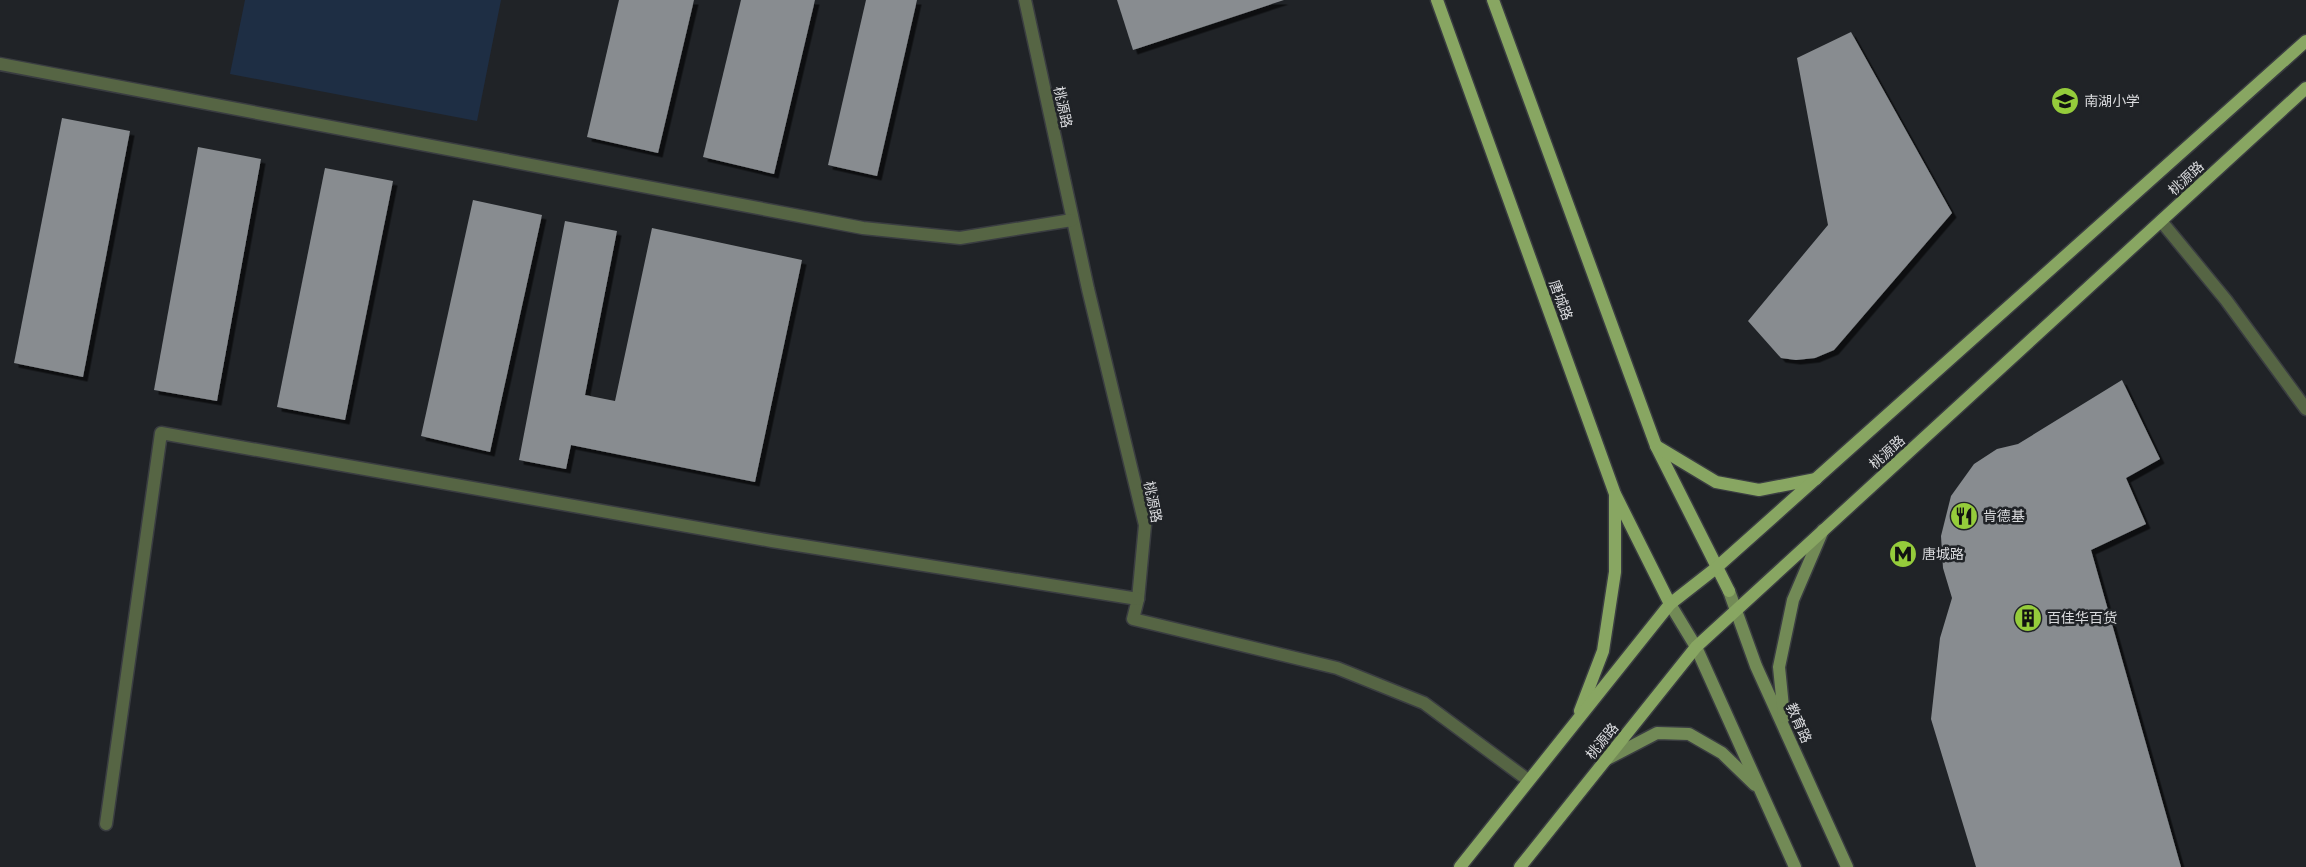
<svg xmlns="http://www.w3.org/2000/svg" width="2306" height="867" font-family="'Work Sans','Noto Sans SC',sans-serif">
	<defs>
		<filter id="shadow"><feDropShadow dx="4.5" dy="4.5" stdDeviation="0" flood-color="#0009"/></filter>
	</defs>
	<rect width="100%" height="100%" fill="#202327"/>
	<path fill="#1e2e44" d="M 245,0 L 501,0 L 477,121 L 230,74 Z"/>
	<g fill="#888c90" filter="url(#shadow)">
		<path d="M 619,0 L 694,0 L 658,153 L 587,137 Z"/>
		<path d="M 741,0 L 815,0 L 774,174 L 703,157 Z"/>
		<path d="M 866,0 L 917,0 L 877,176 L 828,165 Z"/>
		<path d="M 1117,0 L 1284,0 L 1133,50 Z"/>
		<path d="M 1851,32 L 1952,213 L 1834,350 L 1815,358 L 1796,360 L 1781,358 L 1748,321 L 1828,225 L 1797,58 Z"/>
		<path d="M 62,118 L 130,131 L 83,377 L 14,363 Z"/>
		<path d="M 198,147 L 261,159 L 217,401 L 154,390 Z"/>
		<path d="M 325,168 L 393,181 L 345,420 L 277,407 Z"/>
		<path d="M 473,200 L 542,215 L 490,452 L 421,436 Z"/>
		<path d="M 565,221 L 617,231 L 585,395 L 615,401 L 652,228 L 802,260 L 755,482 L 571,445 L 566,469 L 519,460 Z"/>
		<path d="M 2122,380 L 2160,459 L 2126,478 L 2146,524 L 2091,550 L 2181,867 L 1976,867 L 1931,719 L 1940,638 L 1952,598 L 1943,568 L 1941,536 L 1951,496 L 1974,464 L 1997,449 L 2018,444 Z"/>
	</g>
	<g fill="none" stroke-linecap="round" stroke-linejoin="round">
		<g stroke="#3a3d41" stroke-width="15">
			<g id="service">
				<path d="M 1025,0 L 1088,289 L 1145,525 L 1138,599 L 1133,619 L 1337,668 L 1424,703 L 1528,780"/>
				<path d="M 0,64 L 863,228 L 960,238 L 1072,220"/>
				<path d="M 2161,221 L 2226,300 L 2306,409"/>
				<path d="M 106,824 L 161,433 L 772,541 L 1138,599"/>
			</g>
		</g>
		<g stroke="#3a3d41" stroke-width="15">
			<g id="secondary">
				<path d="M 1729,591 L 1756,666 L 1847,867"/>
				<path d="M 1670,604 L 1696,647 L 1795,867"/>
				<path d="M 1784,717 L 1779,667 L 1793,600 L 1823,530"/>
				<path d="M 1607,759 L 1657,733 L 1689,734 L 1722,753 L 1755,785"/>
			</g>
		</g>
		<g stroke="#3a3d41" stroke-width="15">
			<g id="primary">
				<path d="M 1437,0 L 1615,494 L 1670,604"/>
				<path d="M 1493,0 L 1656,446 L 1729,591"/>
				<path d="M 1656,446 L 1716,482 L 1759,490 L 1816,479"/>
				<path d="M 1580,711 L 1603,651 L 1615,572 L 1615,496"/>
				<path d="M 1460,867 L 1670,604 L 1716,568 L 2306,41"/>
				<path d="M 1520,867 L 1696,647 L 2306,88"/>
			</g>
		</g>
		<use href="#service" stroke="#566544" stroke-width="12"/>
		<use href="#secondary" stroke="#728a56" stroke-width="12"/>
		<use href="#primary" stroke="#88a662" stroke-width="12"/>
	</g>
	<defs>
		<g id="school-disc" transform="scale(1.4375)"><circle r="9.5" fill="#95cc3b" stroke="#202327"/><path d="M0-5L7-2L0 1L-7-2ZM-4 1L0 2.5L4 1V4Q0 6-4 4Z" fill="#111"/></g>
		<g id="restaurant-disc" transform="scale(1.4375)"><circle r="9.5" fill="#95cc3b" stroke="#202327"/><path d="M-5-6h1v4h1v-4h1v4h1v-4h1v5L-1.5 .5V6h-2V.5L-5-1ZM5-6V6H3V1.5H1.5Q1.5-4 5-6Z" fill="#111"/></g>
		<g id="metro-disc" transform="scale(1.4375)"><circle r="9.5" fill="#95cc3b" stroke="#202327"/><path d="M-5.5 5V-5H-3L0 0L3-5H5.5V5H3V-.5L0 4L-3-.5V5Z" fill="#111"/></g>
		<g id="building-disc" transform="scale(1.4375)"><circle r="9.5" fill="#95cc3b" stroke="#202327"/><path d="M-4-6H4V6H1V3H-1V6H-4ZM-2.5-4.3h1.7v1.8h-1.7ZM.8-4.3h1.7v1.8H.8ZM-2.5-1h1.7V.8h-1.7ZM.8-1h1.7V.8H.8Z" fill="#111"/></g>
	</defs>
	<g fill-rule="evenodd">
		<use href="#school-disc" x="2065" y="101"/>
		<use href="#restaurant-disc" x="1964" y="516"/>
		<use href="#metro-disc" x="1903" y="554"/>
		<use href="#building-disc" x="2028" y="618"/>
	</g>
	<g text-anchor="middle" stroke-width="5" stroke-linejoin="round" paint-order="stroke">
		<g font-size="14" fill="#dadbde" stroke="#202327" text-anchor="start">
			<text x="2084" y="106">南湖小学</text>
			<text x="1983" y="521">肯德基</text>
			<text x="1922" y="559">唐城路</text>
			<text x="2047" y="623">百佳华百货</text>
		</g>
		<g font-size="14" fill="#dadbde" stroke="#202327">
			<text transform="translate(1063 107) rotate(78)" y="5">桃源路</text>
			<text transform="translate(2186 178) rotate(-43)" y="5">桃源路</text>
			<text transform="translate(1561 300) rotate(70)" y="5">唐城路</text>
			<text transform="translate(1887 452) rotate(-42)" y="5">桃源路</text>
			<text transform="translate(1153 502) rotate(79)" y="5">桃源路</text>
			<text transform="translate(1799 723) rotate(66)" y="5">教育路</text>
			<text transform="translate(1602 741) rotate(-51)" y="5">桃源路</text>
		</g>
	</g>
</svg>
